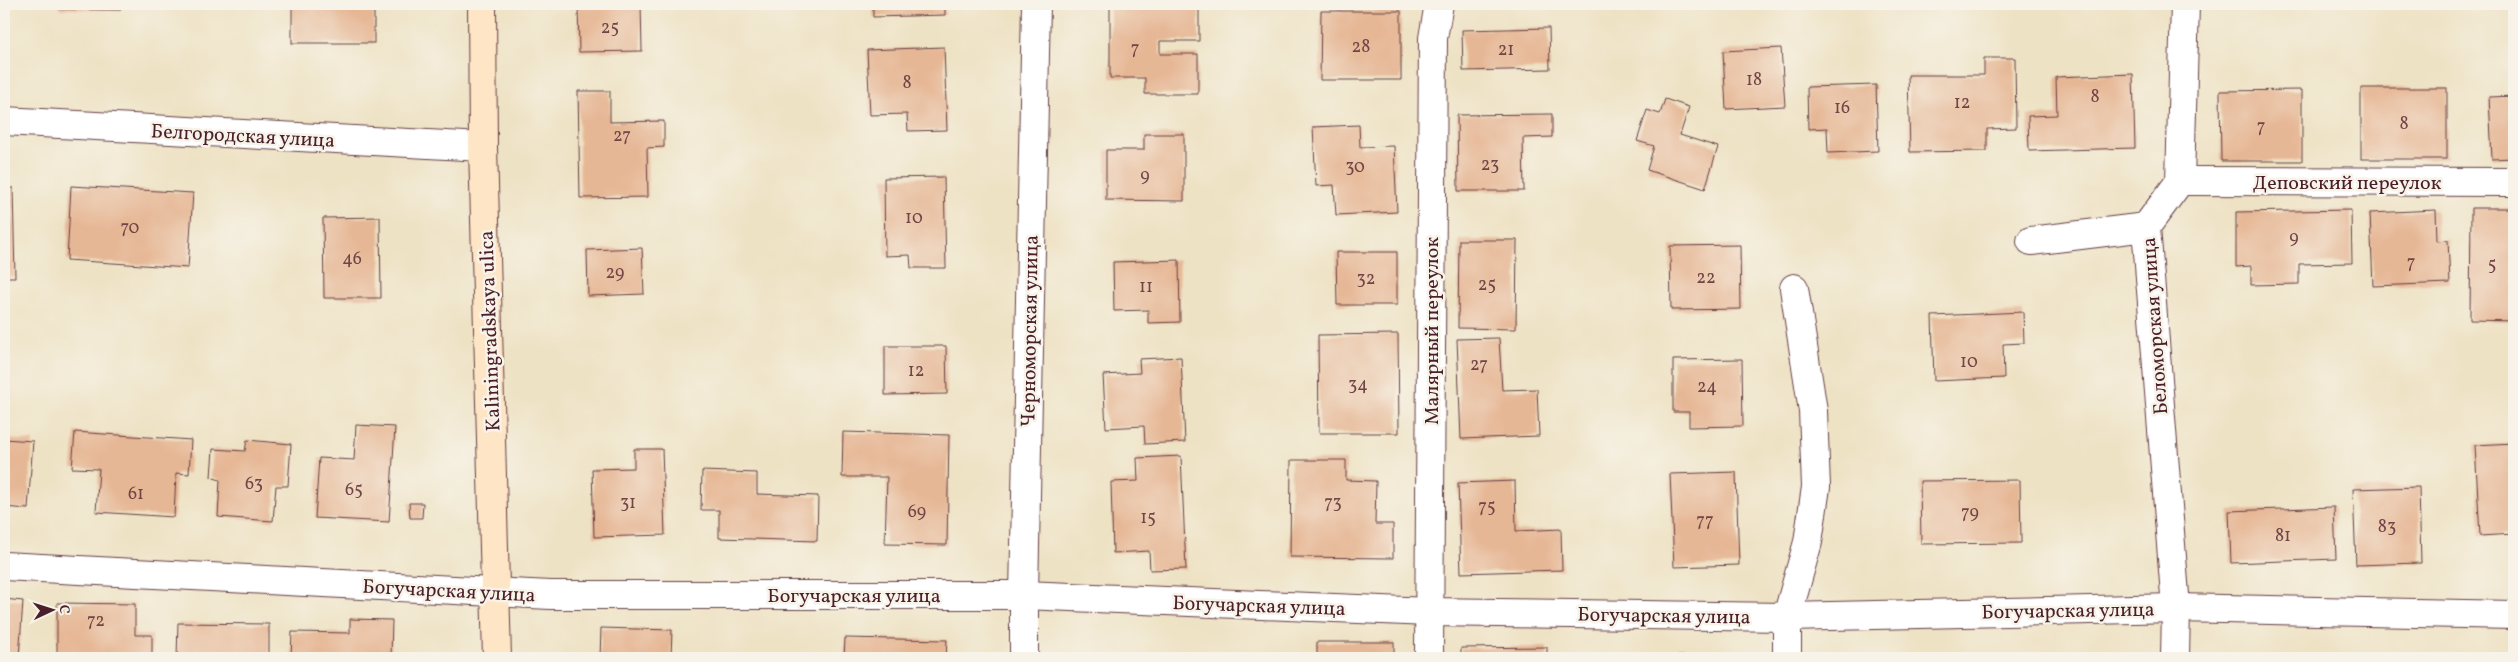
<svg xmlns="http://www.w3.org/2000/svg" width="2518" height="662" font-family="Vollkorn,serif">
	<rect width="100%" height="100%" fill="#f7f3e8"/>
	<filter id="ink" filterUnits="userSpaceOnUse"><feTurbulence type="fractalNoise" baseFrequency=".02" numOctaves="2"/><feDisplacementMap in="SourceGraphic" scale="10" xChannelSelector="R" yChannelSelector="G"/><feConvolveMatrix kernelMatrix="1 2 1 2 8 2 1 2 1" color-interpolation-filters="sRGB"/></filter>
	<filter id="wash" filterUnits="userSpaceOnUse"><feTurbulence type="fractalNoise" baseFrequency=".0096" numOctaves="4" result="noise"/><feDisplacementMap in="SourceGraphic" scale="20" xChannelSelector="R" yChannelSelector="G"/><feGaussianBlur stdDeviation="1.12" result="paint"/><feColorMatrix in="noise" values="0 0 0 0 0 0 0 0 0 0 0 0 0 0 0 0 0 1.4 0 .05"/><feComposite in="paint" operator="in"/></filter>
	<g filter="url(#wash)">
		<rect width="100%" height="100%" fill="#eee2c4"/>
		<g id="blocks">
			<g fill="#e6b795">
				<path d="M 59,4 L 120,4 L 120,10 L 59,9 Z"/>
				<rect x="292" y="4" width="82" height="39"/>
				<path d="M 578,4 L 641,4 L 642,51 L 579,52 Z"/>
				<path d="M 873,4 L 945,4 L 945,15 L 873,17 Z"/>
				<path d="M 1110,4 L 1199,4 L 1199,41 L 1160,41 L 1160,54 L 1198,54 L 1198,94 L 1145,94 L 1145,78 L 1110,78 Z"/>
				<path d="M 1321,11 L 1401,11 L 1401,80 L 1320,80 Z"/>
				<path d="M 1549,28 L 1550,69 L 1463,71 L 1462,30 Z"/>
				<path d="M 944,47 L 947,130 L 908,131 L 907,114 L 870,115 L 867,50 Z"/>
				<path d="M 1781,48 L 1785,106 L 1726,109 L 1723,51 Z"/>
				<path d="M 1984,58 L 2015,58 L 2016,128 L 1987,129 L 1987,151 L 1910,152 L 1908,75 L 1984,75 Z"/>
				<path d="M 2133,74 L 2135,148 L 2029,151 L 2028,116 L 2057,115 L 2056,77 Z"/>
				<path d="M 1876,85 L 1878,151 L 1828,153 L 1827,128 L 1808,129 L 1807,87 Z"/>
				<rect x="2361" y="88" width="86" height="71"/>
				<path d="M 2302,90 L 2302,161 L 2221,161 L 2220,91 Z"/>
				<path d="M 578,91 L 610,91 L 610,122 L 664,121 L 664,147 L 647,148 L 648,197 L 580,198 Z"/>
				<path d="M 2514,96 L 2514,158 L 2492,159 L 2489,97 Z"/>
				<path d="M 1665,99 L 1689,107 L 1680,135 L 1718,147 L 1705,189 L 1647,170 L 1654,146 L 1637,141 L 1647,110 L 1660,114 Z"/>
				<path d="M 1552,114 L 1552,137 L 1523,138 L 1524,191 L 1458,191 L 1457,115 Z"/>
				<path d="M 1359,125 L 1360,147 L 1394,146 L 1397,212 L 1336,215 L 1334,185 L 1316,186 L 1313,127 Z"/>
				<path d="M 1144,134 L 1184,134 L 1184,201 L 1106,200 L 1106,150 L 1144,150 Z"/>
				<path d="M 944,177 L 946,268 L 911,268 L 910,255 L 885,256 L 884,178 Z"/>
				<path d="M 71,186 L 193,193 L 188,268 L 67,260 Z"/>
				<path d="M 4,188 L 13,188 L 15,277 L 4,277 Z"/>
				<path d="M 2471,208 L 2514,208 L 2514,321 L 2470,320 Z"/>
				<path d="M 2351,210 L 2352,263 L 2299,264 L 2299,284 L 2251,285 L 2251,266 L 2236,267 L 2236,212 Z"/>
				<path d="M 2436,210 L 2437,241 L 2448,240 L 2450,283 L 2373,286 L 2370,213 Z"/>
				<path d="M 380,217 L 381,298 L 324,298 L 323,218 Z"/>
				<path d="M 1459,240 L 1517,240 L 1516,329 L 1458,328 Z"/>
				<path d="M 1740,245 L 1741,309 L 1671,310 L 1670,246 Z"/>
				<path d="M 642,248 L 644,294 L 588,296 L 587,250 Z"/>
				<path d="M 1336,252 L 1397,252 L 1397,305 L 1337,305 Z"/>
				<path d="M 1179,260 L 1180,322 L 1148,323 L 1148,310 L 1114,311 L 1113,262 Z"/>
				<path d="M 2023,312 L 2024,343 L 2003,344 L 2004,378 L 1934,381 L 1932,316 Z"/>
				<path d="M 1398,334 L 1399,433 L 1319,433 L 1318,335 Z"/>
				<path d="M 1499,338 L 1502,390 L 1537,389 L 1539,436 L 1461,439 L 1457,339 Z"/>
				<path d="M 885,346 L 946,346 L 947,394 L 885,395 Z"/>
				<path d="M 1181,357 L 1185,442 L 1145,444 L 1144,426 L 1106,428 L 1103,375 L 1140,373 L 1139,359 Z"/>
				<path d="M 1742,359 L 1743,426 L 1689,427 L 1689,412 L 1673,412 L 1673,360 Z"/>
				<path d="M 356,425 L 395,427 L 389,522 L 315,518 L 319,458 L 354,460 Z"/>
				<path d="M 75,432 L 191,440 L 189,474 L 176,473 L 174,517 L 96,512 L 99,469 L 72,468 Z"/>
				<path d="M 843,432 L 949,435 L 947,545 L 885,544 L 887,477 L 842,477 Z"/>
				<path d="M 4,439 L 33,441 L 28,509 L 4,507 Z"/>
				<path d="M 247,440 L 291,444 L 288,486 L 276,486 L 273,521 L 218,517 L 220,480 L 211,477 L 213,449 L 245,451 Z"/>
				<path d="M 2514,443 L 2514,534 L 2480,536 L 2475,445 Z"/>
				<path d="M 634,449 L 662,449 L 665,535 L 594,537 L 592,469 L 634,468 Z"/>
				<path d="M 1181,456 L 1186,569 L 1150,570 L 1149,551 L 1113,553 L 1111,482 L 1138,481 L 1137,458 Z"/>
				<path d="M 1291,460 L 1346,460 L 1346,480 L 1376,481 L 1375,524 L 1393,524 L 1393,558 L 1290,557 Z"/>
				<path d="M 702,471 L 757,473 L 757,494 L 818,496 L 817,541 L 719,538 L 719,510 L 701,510 Z"/>
				<path d="M 1736,472 L 1739,565 L 1674,567 L 1670,474 Z"/>
				<path d="M 2020,480 L 2021,543 L 1921,544 L 1920,481 Z"/>
				<path d="M 1515,481 L 1516,531 L 1561,529 L 1562,570 L 1461,573 L 1458,483 Z"/>
				<path d="M 2419,487 L 2421,563 L 2356,565 L 2353,489 Z"/>
				<path d="M 409,503 L 423,503 L 422,518 L 410,518 Z"/>
				<path d="M 2334,507 L 2336,559 L 2231,563 L 2229,511 Z"/>
				<path d="M 4,599 L 23,601 L 19,658 L 4,658 Z"/>
				<path d="M 57,603 L 135,604 L 135,635 L 152,635 L 152,658 L 107,658 L 107,656 L 93,656 L 93,658 L 57,658 Z"/>
				<path d="M 350,619 L 392,620 L 391,658 L 291,658 L 292,632 L 350,633 Z"/>
				<path d="M 178,623 L 269,624 L 269,658 L 177,658 Z"/>
				<path d="M 601,628 L 672,630 L 671,658 L 600,658 Z"/>
				<path d="M 845,638 L 947,640 L 946,658 L 844,658 Z"/>
				<rect x="1317" y="642" width="77" height="16"/>
				<path d="M 1547,647 L 1547,658 L 1461,658 L 1461,648 Z"/>
				<path d="M 1677,656 L 1717,657 L 1717,658 L 1677,658 Z"/>
			</g>
		</g>
	</g>
	<g filter="url(#ink)">
		<use href="#blocks" fill-opacity="0" stroke="#633c42" stroke-width="1"/>
		<g fill="none" stroke-linecap="round" stroke-linejoin="round">
			<g stroke="#633c42" stroke-width="30">
				<g id="minor">
					<path d="M 4,121 L 483,147"/>
					<path d="M 2180,181 L 2514,182"/>
					<path d="M 2031,241 L 2146,227"/>
					<path d="M 4,566 L 550,595 L 1024,595 L 1429,612 L 1787,617 L 2176,608 L 2514,615"/>
					<path d="M 1024,658 L 1024,595 L 1036,4"/>
					<path d="M 1429,658 L 1433,38 L 1439,4"/>
					<path d="M 1787,658 L 1787,617 L 1808,542 L 1816,487 L 1813,411 L 1794,288"/>
					<path d="M 2175,658 L 2176,608 L 2146,227 L 2180,181 L 2185,4"/>
				</g>
			</g>
			<g stroke="#633c42" stroke-width="30">
				<path id="secondary" d="M 482,4 L 483,147 L 497,658"/>
			</g>
			<use href="#minor" stroke="#fff" stroke-width="28"/>
			<use href="#secondary" stroke="#fde5c5" stroke-width="28"/>
		</g>
	</g>
	<g text-anchor="middle" stroke-width="5" stroke-linejoin="round" paint-order="stroke">
		<g font-size="18" fill="#714546">
			<text x="610" y="33">25</text>
			<text x="1361" y="52">28</text>
			<text x="1135" y="54">7</text>
			<text x="1506" y="55">21</text>
			<text x="1754" y="85">18</text>
			<text x="907" y="88">8</text>
			<text x="2095" y="102">8</text>
			<text x="1962" y="108">12</text>
			<text x="1842" y="113">16</text>
			<text x="2404" y="129">8</text>
			<text x="2261" y="132">7</text>
			<text x="622" y="141">27</text>
			<text x="1490" y="170">23</text>
			<text x="1355" y="172">30</text>
			<text x="1145" y="181">9</text>
			<text x="914" y="223">10</text>
			<text x="130" y="233">70</text>
			<text x="2294" y="243">9</text>
			<text x="352" y="264">46</text>
			<text x="2411" y="268">7</text>
			<text x="2492" y="270">5</text>
			<text x="615" y="278">29</text>
			<text x="1706" y="283">22</text>
			<text x="1366" y="284">32</text>
			<text x="1487" y="290">25</text>
			<text x="1146" y="292">11</text>
			<text x="1969" y="367">10</text>
			<text x="1479" y="370">27</text>
			<text x="916" y="376">12</text>
			<text x="1358" y="390">34</text>
			<text x="1707" y="392">24</text>
			<text x="254" y="489">63</text>
			<text x="354" y="495">65</text>
			<text x="136" y="499">61</text>
			<text x="628" y="508">31</text>
			<text x="1333" y="508">73</text>
			<text x="1487" y="512">75</text>
			<text x="917" y="517">69</text>
			<text x="1970" y="518">79</text>
			<text x="1148" y="523">15</text>
			<text x="1705" y="526">77</text>
			<text x="2387" y="532">83</text>
			<text x="2283" y="541">81</text>
			<text x="96" y="626">72</text>
		</g>
		<g font-size="20" fill="#4a1f2b" stroke="#f7f3e8">
			<text transform="translate(243 135) rotate(3)" y="7">Белгородская улица</text>
			<text x="2347" y="189">Деповский переулок</text>
			<text transform="translate(2154 326) rotate(-94)" y="7">Беломорская улица</text>
			<text transform="translate(489 331) rotate(-92)" y="7">Kaliningradskaya ulica</text>
			<text transform="translate(1029 331) rotate(-89)" y="7">Черноморская улица</text>
			<text transform="translate(1431 331) rotate(-90)" y="7">Малярный переулок</text>
			<text transform="translate(449 590) rotate(3)" y="7">Богучарская улица</text>
			<text x="854" y="602">Богучарская улица</text>
			<text transform="translate(1259 605) rotate(2)" y="7">Богучарская улица</text>
			<text transform="translate(2068 610) rotate(-1)" y="7">Богучарская улица</text>
			<text transform="translate(1664 615) rotate(1)" y="7">Богучарская улица</text>
		</g>
	</g>
	<rect width="2518" height="662" fill="none" stroke="#f7f3e8" stroke-width="20"/>
	<g transform="translate(52 610) rotate(86)" stroke="#f7f3e8" stroke-width="4" paint-order="stroke">
	<path d="M0-4L9 19L0 12L-9 19Z" fill="#4a1f2b"/>
	<text y="-8" font-size="14" font-weight="bold" text-anchor="middle" fill="#4a1f2b">С</text>
	</g>
</svg>
